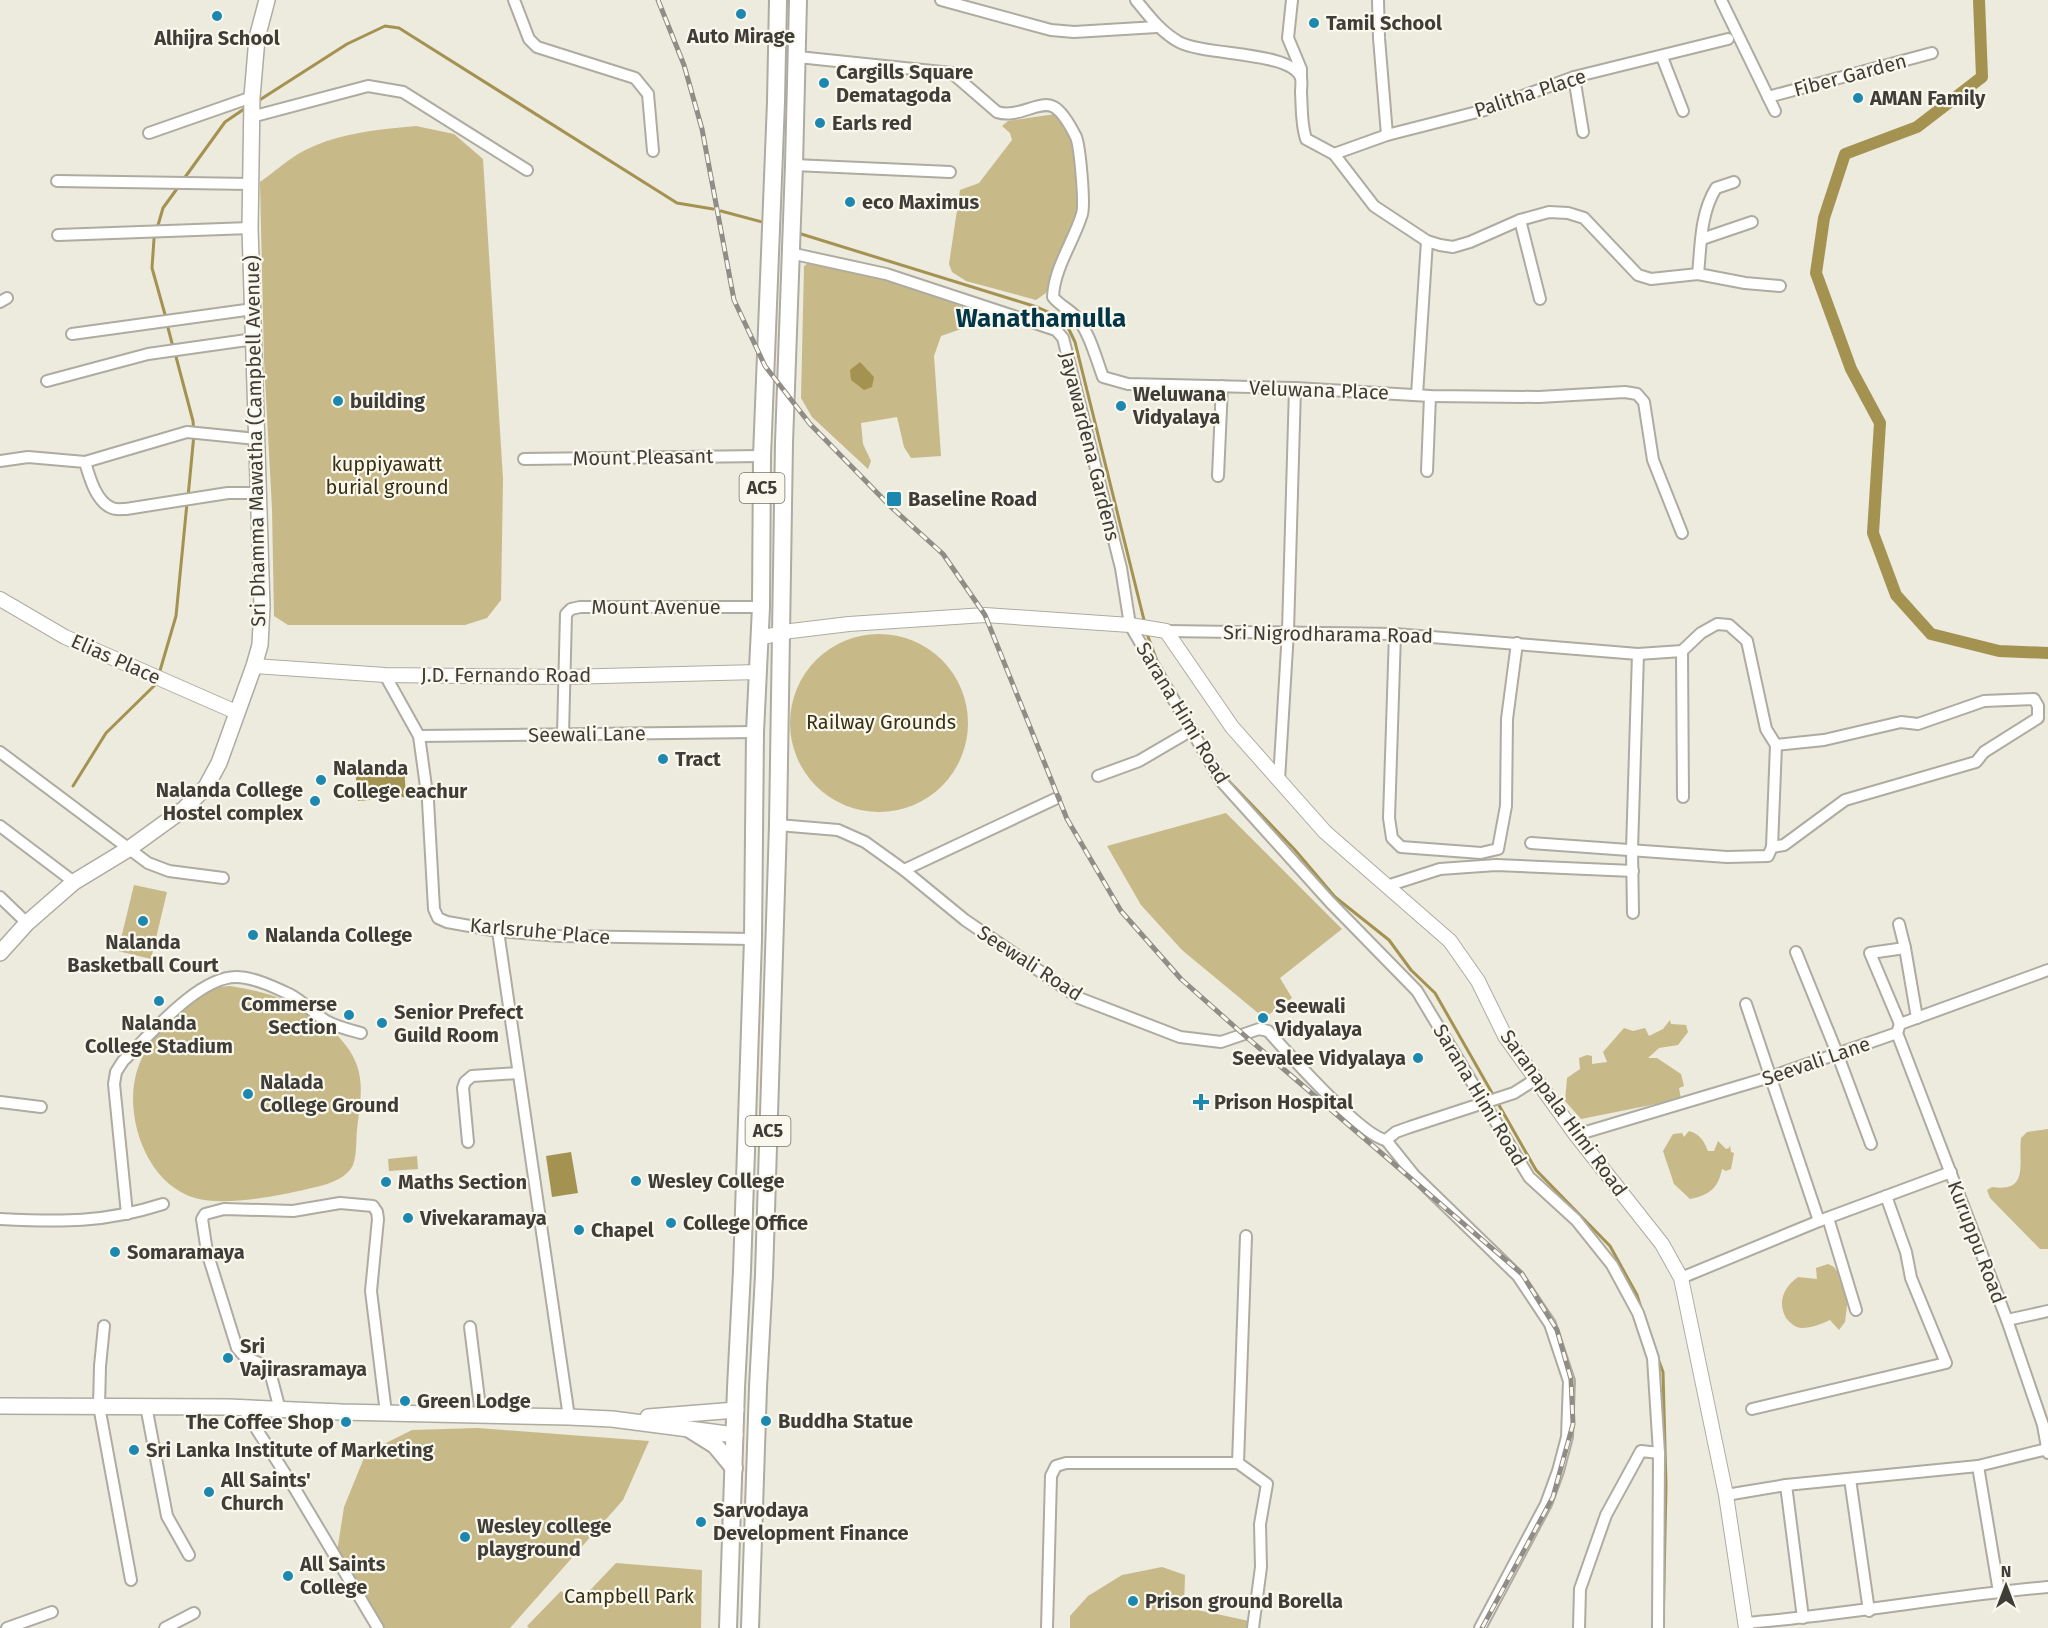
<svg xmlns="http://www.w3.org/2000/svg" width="2048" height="1628" font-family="'Fira Sans',sans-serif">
	<rect width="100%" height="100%" fill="#edeade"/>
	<g fill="#c7b988">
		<path d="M 1055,114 L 1074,144 L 1078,215 L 1046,293 L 1036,300 L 966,281 L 952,272 L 949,264 L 960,190 L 979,183 L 1012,140 L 1010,133 L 1002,126 L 1008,121 Z"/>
		<path d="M 416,126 L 454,134 L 483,159 L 503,479 L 501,600 L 487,618 L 465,625 L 288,625 L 274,616 L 272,509 L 264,360 L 260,182 C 273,173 285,162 298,154 C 335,133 375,130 416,126 Z"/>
		<path d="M 810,262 L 826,263 L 908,286 L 987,316 L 986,323 L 964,328 L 941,336 L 934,356 L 941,456 L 911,458 L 904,447 L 897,417 L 861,423 L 863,444 L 871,461 L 868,469 L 812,417 L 801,398 L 804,266 Z"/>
		<circle cx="879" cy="723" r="89"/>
		<path d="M 1226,813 L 1342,929 L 1280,978 L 1292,998 L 1264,1018 L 1182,950 L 1141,905 L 1107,846 Z"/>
		<path d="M 134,885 L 167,892 L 151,959 L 118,951 Z"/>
		<path d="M 230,986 C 272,992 316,1007 344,1043 C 367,1071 361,1096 357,1129 C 356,1140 357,1154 353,1165 C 347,1178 329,1184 316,1187 C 283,1195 227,1207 195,1198 C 149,1185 126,1123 135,1079 C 142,1047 162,1026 186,1006 C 191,1002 197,995 203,992 C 211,987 221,987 230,986 Z"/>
		<path d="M 1670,1020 L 1671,1024 L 1686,1025 L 1688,1032 L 1678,1045 L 1659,1048 L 1648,1058 L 1657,1058 L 1681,1074 L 1684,1086 L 1679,1088 L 1681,1099 L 1581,1119 L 1565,1101 L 1567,1078 L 1580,1069 L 1579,1058 L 1587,1055 L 1592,1056 L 1592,1064 L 1607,1062 L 1603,1052 L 1624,1028 L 1633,1031 L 1645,1028 L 1649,1036 L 1663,1029 Z"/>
		<path d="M 2048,1129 L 2048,1249 L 2040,1249 L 1990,1198 L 1987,1190 L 1992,1187 C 2030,1193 2018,1163 2021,1138 L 2027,1132 Z"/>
		<path d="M 1689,1131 C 1700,1134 1704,1141 1708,1151 L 1714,1151 L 1718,1141 L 1726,1149 L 1729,1148 L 1730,1145 L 1731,1152 L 1734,1153 L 1731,1169 L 1726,1171 L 1722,1169 C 1718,1189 1709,1195 1690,1199 L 1674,1184 L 1663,1151 L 1673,1134 L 1682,1133 L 1684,1137 Z"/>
		<path d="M 417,1156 L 418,1169 L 389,1171 L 388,1159 Z"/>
		<path d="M 1828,1264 L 1834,1267 L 1849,1289 L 1845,1322 L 1839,1330 L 1830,1320 C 1821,1324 1812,1328 1802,1328 C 1796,1328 1790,1323 1786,1318 C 1777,1302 1784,1287 1798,1277 L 1817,1279 L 1816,1268 Z"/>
		<path d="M 478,1428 L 649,1441 L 623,1500 L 510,1628 L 381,1628 L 337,1552 L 344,1507 L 366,1453 L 412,1430 Z"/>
		<path d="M 616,1563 L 702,1570 L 701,1628 L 529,1628 L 527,1626 L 561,1591 L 576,1605 Z"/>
		<path d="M 1162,1567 L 1185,1575 L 1184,1607 L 1249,1621 L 1249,1628 L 1070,1628 L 1070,1616 L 1088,1596 L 1122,1575 Z"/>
	</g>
	<g fill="#a49251">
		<path d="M 860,362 L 874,377 L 872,387 L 864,390 L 851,380 L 850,370 Z"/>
		<path d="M 404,765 L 406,797 L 358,801 L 355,768 Z"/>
		<path d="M 571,1152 L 578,1193 L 552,1197 L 546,1156 Z"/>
	</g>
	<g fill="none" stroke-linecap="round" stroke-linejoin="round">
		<g stroke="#a49251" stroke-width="3">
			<path d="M 258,101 L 347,44 L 385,26 L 399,28 L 677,203 L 713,209"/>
			<path d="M 183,180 L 225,122 L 247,107"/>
			<path d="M 721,211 L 766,223"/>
			<path d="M 798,233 L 1037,307 L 1064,319 L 1075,342 L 1145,624"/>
			<path d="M 166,318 L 152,268 L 154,239 L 163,208 L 179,186"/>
			<path d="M 167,324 L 173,347"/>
			<path d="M 175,353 L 193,421 L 194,434 L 188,497"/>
			<path d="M 1146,631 L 1157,661"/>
			<path d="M 159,674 L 176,616 L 187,503"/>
			<path d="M 1224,776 L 1295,850 L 1335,897 L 1389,940 L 1411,970 L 1435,993 L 1536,1170 L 1610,1246 L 1637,1295 L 1641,1308"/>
			<path d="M 73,786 L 106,733 L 157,683"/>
			<path d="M 1657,1356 L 1663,1372 L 1666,1485 L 1663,1628"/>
		</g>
		<path stroke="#a49251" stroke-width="12" d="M 1979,0 L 1982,77 L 1917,127 L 1845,154 L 1824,218 L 1816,273 L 1851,369 L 1880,423 L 1873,533 L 1896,595 L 1931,634 L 1999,651 L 2048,653"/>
		<g stroke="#aeaba0" stroke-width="14">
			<g id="minor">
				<path d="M 514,0 L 529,39 L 537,47 L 635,78 L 648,94 L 653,151"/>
				<path d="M 941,0 L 1051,30 L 1074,32 L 1157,27"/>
				<path d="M 1136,0 C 1149,16 1161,32 1179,42 C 1205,56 1292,51 1301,78 C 1302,82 1301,88 1301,92 C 1302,108 1301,124 1306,139 L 1334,154 L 1374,206 L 1427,241 L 1440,245 L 1453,247 L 1470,242 L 1520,220 L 1549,212 L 1568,213 L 1584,218 L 1638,275 L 1651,279 L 1698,274 L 1745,283 L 1780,286"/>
				<path d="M 1292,0 L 1288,38 L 1301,69 L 1301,77"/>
				<path d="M 1378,0 L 1379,38 L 1387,135"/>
				<path d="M 1721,0 L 1775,111"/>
				<path d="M 798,57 L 952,73 L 997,112 C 1018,119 1040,99 1054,107 C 1063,112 1071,127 1076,137 C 1080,147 1085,204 1082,214 C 1074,241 1054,268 1053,297 C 1060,306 1071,310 1078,319 C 1090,335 1096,358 1103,377 L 1128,384 L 1295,388 L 1430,396 L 1539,397 L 1625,392 L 1637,394 L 1644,402 L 1653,460 L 1682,533"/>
				<path d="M 1662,57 L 1683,111"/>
				<path d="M 1574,77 L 1583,132"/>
				<path d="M 1768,97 L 1932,53"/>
				<path d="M 251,117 L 368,86 L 403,92 L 527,170"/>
				<path d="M 149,133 L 252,97"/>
				<path d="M 1334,154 L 1387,135 L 1485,110 L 1574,77 L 1728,39"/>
				<path d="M 794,165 L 950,172"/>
				<path d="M 57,181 L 250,184"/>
				<path d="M 1520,220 L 1540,299"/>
				<path d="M 58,235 L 250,228"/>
				<path d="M 1702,239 L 1752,222"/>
				<path d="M 790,253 L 886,274 L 1056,330 L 1063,338 L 1121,568 L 1130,625 L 1221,781 L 1330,902 L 1417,991 L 1529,1177 L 1576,1220 L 1612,1265 L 1638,1313 L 1653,1358 L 1659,1453 L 1658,1628"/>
				<path d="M 1698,274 C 1701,245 1700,214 1716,188 L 1734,182"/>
				<path d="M 0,302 L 7,298"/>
				<path d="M 72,334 L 253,309"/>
				<path d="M 47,381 L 148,354 L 254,339"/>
				<path d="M 1417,395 L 1427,241"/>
				<path d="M 524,459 L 762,456"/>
				<path d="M 0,461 L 28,457 L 85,462 C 89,476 96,502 112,508 C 116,510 122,509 126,509 L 228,493 L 260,493"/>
				<path d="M 85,462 L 187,432 L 257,439"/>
				<path d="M 1427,471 L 1430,396"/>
				<path d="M 1218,476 L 1222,386"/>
				<path d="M 1166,631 L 1395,634 L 1638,654 L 1632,850 L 1633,913"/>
				<path d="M 1395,634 L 1389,818 L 1392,838 L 1401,847 L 1481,853 L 1498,849 L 1506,806 L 1507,719 L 1517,643"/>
				<path d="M 1682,651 L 1683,797"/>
				<path d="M 385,675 L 419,736 L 428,801 L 434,909 L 438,918 L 447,922 L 498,931 L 559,936 L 753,939"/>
				<path d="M 563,734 L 566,614 L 571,609 L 580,607 L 761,607"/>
				<path d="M 419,736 L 755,732"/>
				<path d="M 0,752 L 148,863 L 169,871 L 223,878"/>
				<path d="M 1098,776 L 1139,761 L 1192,730"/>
				<path d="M 1279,780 L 1288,631 L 1295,388"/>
				<path d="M 778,825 L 838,830 L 865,842 L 904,870 L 965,920 L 1079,998 L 1180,1037 L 1221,1042 L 1259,1029 L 1268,1031 C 1288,1053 1361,1136 1386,1140 L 1396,1132 L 1410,1127 L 1514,1093 L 1536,1079"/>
				<path d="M 0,826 L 74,882"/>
				<path d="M 1531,843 L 1727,857 L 1768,856 L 1772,847 L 1776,745 L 1766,729 L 1747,641 L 1729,625 L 1717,624 L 1701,633 L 1682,651 L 1638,654"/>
				<path d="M 1772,847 L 1784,845 L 1845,800 L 1976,762 L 1984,752 L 2038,718 L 2038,706 L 2034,699 L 1984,701 L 1918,724 L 1901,722 L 1824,740 L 1776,745"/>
				<path d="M 904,870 L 1055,799"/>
				<path d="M 1387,886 L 1440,869 L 1496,865 L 1633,871"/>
				<path d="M 0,897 L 27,923"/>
				<path d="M 1899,924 L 1905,948 L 1917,1018"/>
				<path d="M 498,931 L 569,1417"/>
				<path d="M 1796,952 L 1837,1053 L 1871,1144"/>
				<path d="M 1746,1004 L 1819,1221"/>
				<path d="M 1900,1024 L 1870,953 L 1905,948"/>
				<path d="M 1897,1033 L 2007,1320 L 2043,1425 L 2048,1453"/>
				<path d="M 0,1102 L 41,1107"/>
				<path d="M 1576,1135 L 1770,1077 L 1897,1033 L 1900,1024 L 2048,970"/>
				<path d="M 1386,1140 L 1414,1175 L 1518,1276 L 1550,1324 L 1569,1381 L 1567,1437 L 1558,1471 L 1546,1504 L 1480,1628"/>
				<path d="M 468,1142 L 463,1088 L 465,1082 L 472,1076 L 518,1073"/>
				<path d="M 127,1214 L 114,1084 L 116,1072 L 123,1061 C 150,1035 198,977 236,977 C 253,977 274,987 289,994 C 303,1001 313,1013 326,1021 C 337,1027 350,1030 361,1033"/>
				<path d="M 1828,1218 L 1856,1310"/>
				<path d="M 0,1219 C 61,1222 104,1223 163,1204"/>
				<path d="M 1246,1236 L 1238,1463 L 1267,1484 L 1260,1524 L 1261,1567 L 1253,1628"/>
				<path d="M 1681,1278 L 1819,1221 L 1951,1172"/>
				<path d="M 2007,1320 L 2048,1311"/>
				<path d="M 104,1326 L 100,1366 L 99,1406 L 131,1580"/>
				<path d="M 470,1327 L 481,1415"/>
				<path d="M 146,1406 L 167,1516 L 189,1555"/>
				<path d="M 243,1408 L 295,1489 L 378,1628"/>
				<path d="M 1752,1409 L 1946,1363 L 1911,1278 L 1906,1252 L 1886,1196"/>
				<path d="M 280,1410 L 269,1368 L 244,1356 L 237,1348 L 207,1252 L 202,1219 L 205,1214 L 224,1209 L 293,1211 L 340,1203 L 373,1206 L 377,1212 L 378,1219 L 371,1291 L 386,1413"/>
				<path d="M 1978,1466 L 1999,1592"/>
				<path d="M 1850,1479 L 1869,1611"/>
				<path d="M 1786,1485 L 1803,1618"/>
				<path d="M 1726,1495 L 1786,1485 L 1978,1466 L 2047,1449"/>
				<path d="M 1745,1623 C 1847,1615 1947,1596 2048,1587"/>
				<path d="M 7,1628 L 52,1612"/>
				<path d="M 165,1628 L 194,1613"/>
				<path d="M 1047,1628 L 1051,1476 L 1056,1466 L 1066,1463 L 1238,1463"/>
				<path d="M 1579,1628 L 1580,1589 L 1606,1515 L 1641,1451 L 1659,1453"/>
			</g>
		</g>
		<g stroke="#aeaba0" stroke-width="16">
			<g id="tertiary">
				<path d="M 0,599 L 65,637 L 236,712"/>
				<path d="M 759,638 L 791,631 L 849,624 L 985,615 L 1130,625 L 1166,631 L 1232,727 L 1325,832 L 1450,941 L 1478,981 L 1505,1036 L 1576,1135 L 1662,1244 L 1681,1278 L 1726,1495 L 1746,1628"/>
				<path d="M 254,666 L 385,675 L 564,677 L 758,672"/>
			</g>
		</g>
		<g stroke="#aeaba0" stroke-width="18">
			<g id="secondary">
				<path d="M 0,953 L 27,923 L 74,882 L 130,848 L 184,809 L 206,787 L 219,763 L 254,666 L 260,645 L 262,607 L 250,228 L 252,97 L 257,38 L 267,0"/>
				<path d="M 0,1406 L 228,1407 L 341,1412 L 569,1417 L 612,1419 L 735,1435"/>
				<path d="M 648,1417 L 736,1410"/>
			</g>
		</g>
		<g stroke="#aeaba0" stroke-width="20">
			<g id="trunk">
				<path d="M 691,1430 L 715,1445 L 734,1468"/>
				<path d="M 728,1628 L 736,1388 L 742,1271 L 753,939 L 755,732 L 761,607 L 762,456 L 776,102 L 778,0"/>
				<path d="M 750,1628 L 758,1387 L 764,1275 L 778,825 L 784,443 L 794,165 L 798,0"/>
			</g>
		</g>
		<use href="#minor" stroke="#fff" stroke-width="10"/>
		<use href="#tertiary" stroke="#fff" stroke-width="14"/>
		<use href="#secondary" stroke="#fff" stroke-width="15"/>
		<use href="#trunk" stroke="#fff" stroke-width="16"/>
		<g stroke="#8f8d85" stroke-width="5">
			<path id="rail" d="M 658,0 L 684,65 L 702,129 L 734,300 L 765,366 L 810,424 L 891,507 L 943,554 L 985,615 L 1067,819 L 1121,911 L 1181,979 L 1244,1035 L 1522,1274 L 1557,1330 L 1571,1379 L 1573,1424 L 1553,1497 L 1482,1628"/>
		</g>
		<use href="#rail" stroke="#faf7ec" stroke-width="3" stroke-dasharray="9" stroke-linecap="butt"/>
	</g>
	<g fill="#1c88af" stroke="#faf7ec" stroke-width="2">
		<circle cx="741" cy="14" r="6"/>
		<circle cx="217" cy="16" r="6"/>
		<circle cx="1314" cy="23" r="6"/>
		<circle cx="824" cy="83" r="6"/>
		<circle cx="1858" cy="98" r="6"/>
		<circle cx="820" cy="123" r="6"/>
		<circle cx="850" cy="202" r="6"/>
		<circle cx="338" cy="401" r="6"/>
		<circle cx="1121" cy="406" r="6"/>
		<rect x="886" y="491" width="16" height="16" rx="3"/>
		<circle cx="663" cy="759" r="6"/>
		<circle cx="321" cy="780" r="6"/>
		<circle cx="315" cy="801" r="6"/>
		<circle cx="143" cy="921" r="6"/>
		<circle cx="253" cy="935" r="6"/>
		<circle cx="159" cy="1001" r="6"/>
		<circle cx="349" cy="1015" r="6"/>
		<circle cx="1263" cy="1018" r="6"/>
		<circle cx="382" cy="1023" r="6"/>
		<circle cx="1418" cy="1058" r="6"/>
		<circle cx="248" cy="1094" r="6"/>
		<path d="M1198 1093h6v6h6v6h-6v6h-6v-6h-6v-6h6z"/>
		<circle cx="636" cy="1181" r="6"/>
		<circle cx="386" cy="1182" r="6"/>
		<circle cx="408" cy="1218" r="6"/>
		<circle cx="671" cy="1223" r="6"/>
		<circle cx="579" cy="1230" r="6"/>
		<circle cx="115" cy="1252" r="6"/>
		<circle cx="228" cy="1358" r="6"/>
		<circle cx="405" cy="1401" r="6"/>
		<circle cx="766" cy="1421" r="6"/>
		<circle cx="346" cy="1422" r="6"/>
		<circle cx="134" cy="1450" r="6"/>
		<circle cx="209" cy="1492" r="6"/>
		<circle cx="701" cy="1522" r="6"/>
		<circle cx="465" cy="1537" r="6"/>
		<circle cx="288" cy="1576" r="6"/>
		<circle cx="1133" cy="1601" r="6"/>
	</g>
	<g text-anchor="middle" stroke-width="4.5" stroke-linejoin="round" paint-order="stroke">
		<g fill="#faf7ec" stroke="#76756e" stroke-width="1.5">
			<rect x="739.5" y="473" width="45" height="30" rx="4.5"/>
			<rect x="745.5" y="1116" width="45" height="30" rx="4.5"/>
		</g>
		<g font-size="18" font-weight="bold" fill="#3e3d38">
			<text x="762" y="494">AC5</text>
			<text x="768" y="1137">AC5</text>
		</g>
		<g font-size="20" font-weight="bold" fill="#3e3d38" stroke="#faf7ec" text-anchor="start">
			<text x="1326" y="30">Tamil School</text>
			<text x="741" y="43" text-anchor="middle">Auto Mirage</text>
			<text x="217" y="45" text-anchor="middle">Alhijra School</text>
			<text x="836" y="79">Cargills Square<tspan x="836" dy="23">Dematagoda</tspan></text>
			<text x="1870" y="105">AMAN Family</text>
			<text x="832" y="130">Earls red</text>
			<text x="862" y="209">eco Maximus</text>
			<text x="1133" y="401">Weluwana<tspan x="1133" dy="23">Vidyalaya</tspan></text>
			<text x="350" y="408">building</text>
			<text x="908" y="506">Baseline Road</text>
			<text x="675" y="766">Tract</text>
			<text x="333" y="775">Nalanda<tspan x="333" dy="23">College eachur</tspan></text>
			<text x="303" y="797" text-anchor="end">Nalanda College<tspan x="303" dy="23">Hostel complex</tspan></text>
			<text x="265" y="942">Nalanda College</text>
			<text x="143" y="949" text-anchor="middle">Nalanda<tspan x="143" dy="23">Basketball Court</tspan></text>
			<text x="337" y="1011" text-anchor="end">Commerse<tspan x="337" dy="23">Section</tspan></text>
			<text x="1275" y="1013">Seewali<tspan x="1275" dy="23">Vidyalaya</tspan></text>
			<text x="394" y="1019">Senior Prefect<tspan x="394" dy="23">Guild Room</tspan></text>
			<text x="159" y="1030" text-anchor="middle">Nalanda<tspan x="159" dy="23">College Stadium</tspan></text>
			<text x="1406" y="1065" text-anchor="end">Seevalee Vidyalaya</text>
			<text x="260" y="1089">Nalada<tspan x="260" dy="23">College Ground</tspan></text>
			<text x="1214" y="1109">Prison Hospital</text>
			<text x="648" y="1188">Wesley College</text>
			<text x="398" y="1189">Maths Section</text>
			<text x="420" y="1225">Vivekaramaya</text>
			<text x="683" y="1230">College Office</text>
			<text x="591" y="1237">Chapel</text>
			<text x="127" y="1259">Somaramaya</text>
			<text x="240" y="1353">Sri<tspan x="240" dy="23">Vajirasramaya</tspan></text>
			<text x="417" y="1408">Green Lodge</text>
			<text x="778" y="1428">Buddha Statue</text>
			<text x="334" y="1429" text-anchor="end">The Coffee Shop</text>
			<text x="146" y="1457">Sri Lanka Institute of Marketing</text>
			<text x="221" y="1487">All Saints'<tspan x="221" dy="23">Church</tspan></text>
			<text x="713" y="1517">Sarvodaya<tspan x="713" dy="23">Development Finance</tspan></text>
			<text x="477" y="1533">Wesley college<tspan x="477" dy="23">playground</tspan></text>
			<text x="300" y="1571">All Saints<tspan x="300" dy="23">College</tspan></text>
			<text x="1145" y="1608">Prison ground Borella</text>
		</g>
		<g font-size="20" fill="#3e3d38" stroke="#faf7ec">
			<text transform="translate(1850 75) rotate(-15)" y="7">Fiber Garden</text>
			<text transform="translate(1530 93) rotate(-18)" y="7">Palitha Place</text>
			<text transform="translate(1319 390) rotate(2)" y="7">Veluwana Place</text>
			<text transform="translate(255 441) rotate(-91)" y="7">Sri Dhamma Mawatha (Campbell Avenue)</text>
			<text transform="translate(1090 446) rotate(76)" y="7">Jayawardena Gardens</text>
			<text transform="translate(643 457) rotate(-1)" y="7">Mount Pleasant</text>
			<text x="656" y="614">Mount Avenue</text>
			<text transform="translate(1328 634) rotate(1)" y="7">Sri Nigrodharama Road</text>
			<text transform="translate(116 659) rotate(24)" y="7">Elias Place</text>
			<text x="506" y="682">J.D. Fernando Road</text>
			<text transform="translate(1183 713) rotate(59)" y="7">Sarana Himi Road</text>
			<text transform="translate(587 734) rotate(-1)" y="7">Seewali Lane</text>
			<text transform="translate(540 931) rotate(5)" y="7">Karlsruhe Place</text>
			<text transform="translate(1030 963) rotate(33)" y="7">Seewali Road</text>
			<text transform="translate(1816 1061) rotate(-19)" y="7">Seevali Lane</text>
			<text transform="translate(1480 1095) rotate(59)" y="7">Sarana Himi Road</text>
			<text transform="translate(1564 1113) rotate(54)" y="7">Saranapala Himi Road</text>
			<text transform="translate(1977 1242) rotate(69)" y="7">Kuruppu Road</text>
		</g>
		<g font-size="20" fill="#383012" stroke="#faf7ec">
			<text x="387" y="471">kuppiyawatt<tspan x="387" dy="23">burial ground</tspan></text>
			<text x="881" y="729">Railway Grounds</text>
			<text x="629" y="1603">Campbell Park</text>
		</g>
		<g font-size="26" font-weight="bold" fill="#013548" stroke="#faf7ec">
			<text x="1041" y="327">Wanathamulla</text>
		</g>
	</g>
	<g transform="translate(2006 1586)" stroke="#faf7ec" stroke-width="4.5" paint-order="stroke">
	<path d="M0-4.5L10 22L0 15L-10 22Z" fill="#3e3d38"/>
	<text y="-9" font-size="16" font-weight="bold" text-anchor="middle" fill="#3e3d38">N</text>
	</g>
</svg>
